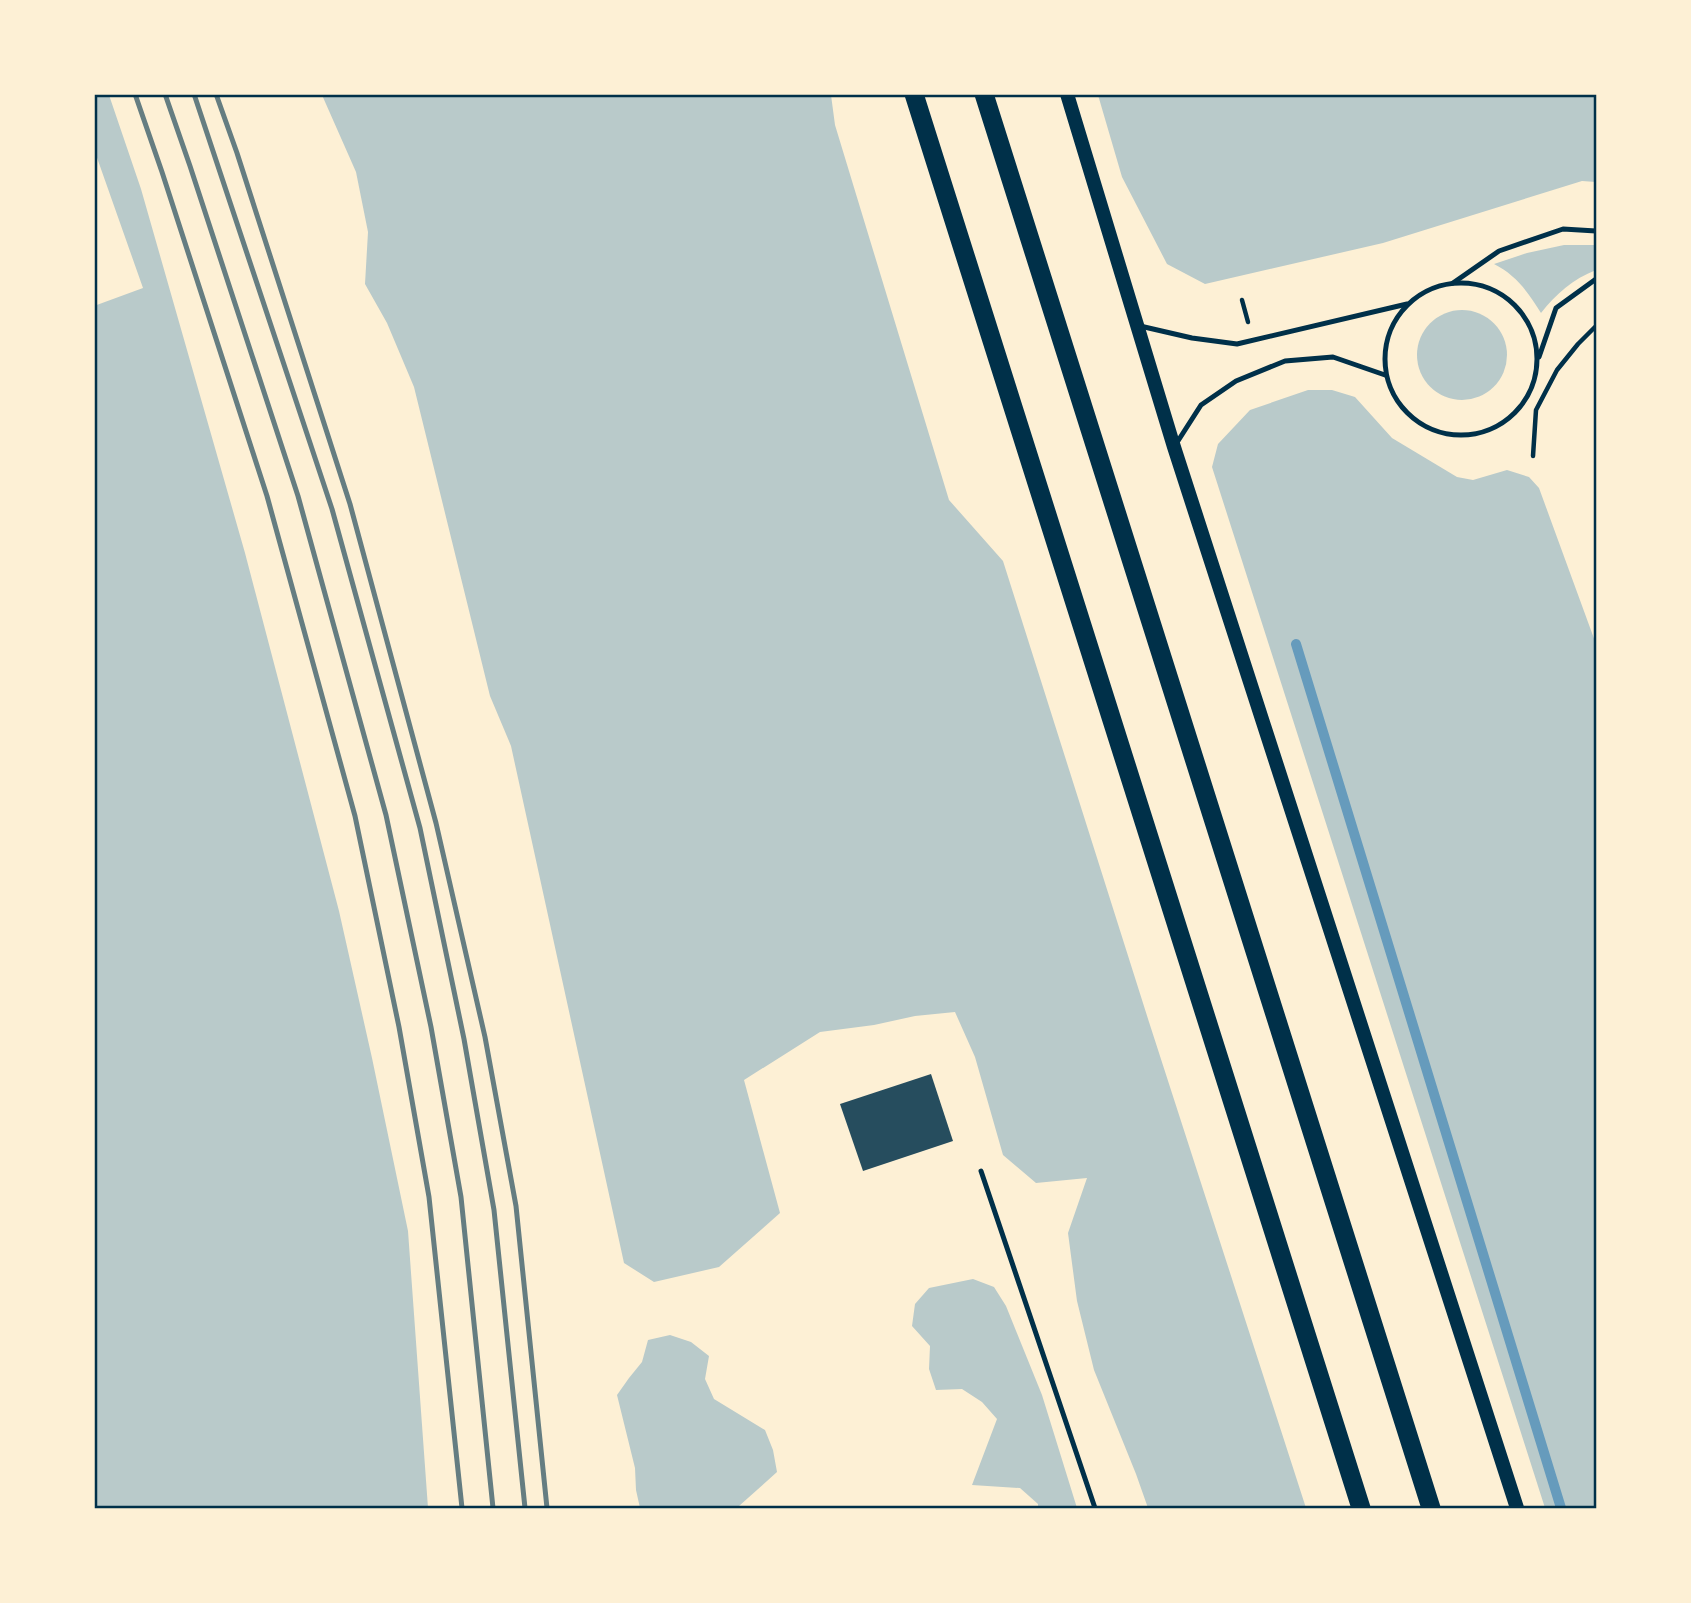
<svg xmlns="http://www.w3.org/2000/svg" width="1691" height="1603" font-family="'IBM Plex Sans',sans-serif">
	<rect width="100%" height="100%" fill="#fdf0d5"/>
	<g fill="#b9caca">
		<path d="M 94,95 L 109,95 L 141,189 L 245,553 L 339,911 L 372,1058 L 408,1231 L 428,1508 L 95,1508 L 94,306 L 143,288 L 95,152 Z"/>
		<path d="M 322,95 L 831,95 L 835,125 L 949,500 L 1003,561 L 1149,1022 L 1306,1508 L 1148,1508 L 1136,1474 L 1094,1370 L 1077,1301 L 1068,1233 L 1087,1178 L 1036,1183 L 1003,1155 L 975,1057 L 955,1012 L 915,1016 L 874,1025 L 820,1032 L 744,1080 L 780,1213 L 719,1267 L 654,1282 L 624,1263 L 511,746 L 490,696 L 414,387 L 387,323 L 365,284 L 368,232 L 356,172 Z"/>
		<path d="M 1098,95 L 1596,95 L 1596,182 L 1582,181 L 1383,243 L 1205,284 L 1167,264 L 1122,177 Z"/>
		<path d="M 1564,245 L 1596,245 L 1596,270 C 1573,279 1556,294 1541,313 C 1528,292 1516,275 1494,264 L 1527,253 Z"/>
		<circle cx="1462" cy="355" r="45"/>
		<path d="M 1308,390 L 1332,390 L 1355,397 L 1392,438 L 1457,477 L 1473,480 L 1507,470 L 1529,477 L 1539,488 L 1596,644 L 1596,1508 L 1545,1508 L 1212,467 L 1218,444 L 1250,410 Z"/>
		<path d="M 973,1279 L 994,1287 L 1006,1306 L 1042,1395 L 1077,1508 L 1038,1508 L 1038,1504 L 1020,1488 L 972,1485 L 997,1419 L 982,1402 L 962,1389 L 936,1390 L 929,1369 L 930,1346 L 912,1326 L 915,1304 L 929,1288 Z"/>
		<path d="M 670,1335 L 691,1342 L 709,1356 L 705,1379 L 714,1399 L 765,1430 L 773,1450 L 777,1472 L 739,1506 L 739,1508 L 640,1508 L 636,1490 L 635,1468 L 617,1395 L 629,1378 L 642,1362 L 648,1340 Z"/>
	</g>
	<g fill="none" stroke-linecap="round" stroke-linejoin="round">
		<path stroke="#669bbc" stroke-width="10" d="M 1296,644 L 1561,1508"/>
	</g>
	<path fill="#264d5e" d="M 931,1074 L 953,1141 L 863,1171 L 840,1104 Z"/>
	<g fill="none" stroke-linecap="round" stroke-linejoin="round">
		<g stroke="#003049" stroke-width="4.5">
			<path d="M 1242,300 L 1248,322"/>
			<path d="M 1533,456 L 1536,410 L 1557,370 L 1578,344 L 1596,326"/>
		</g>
		<g stroke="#003049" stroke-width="5">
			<circle cx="1461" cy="359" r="76"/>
			<path d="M 1453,283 L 1499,251 L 1563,229 L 1596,231"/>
			<path d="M 1140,326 L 1192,338 L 1237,344 L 1407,304"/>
			<path d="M 1539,357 L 1556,308 L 1596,279"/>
			<path d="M 1176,444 L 1201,405 L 1236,381 L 1285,361 L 1333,357 L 1385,375"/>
			<path d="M 981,1171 L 1095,1508"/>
		</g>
		<path stroke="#003049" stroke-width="14" d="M 1067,94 L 1174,447 L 1517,1508"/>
		<g stroke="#003049" stroke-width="19">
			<path d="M 914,94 L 1361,1508"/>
			<path d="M 984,94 L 1431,1508"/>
		</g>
		<g stroke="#657d81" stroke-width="5">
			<path d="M 135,94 L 162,172 L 267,496 L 355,816 L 399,1027 L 429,1197 L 462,1508"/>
			<path d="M 165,94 L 190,166 L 298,496 L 386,815 L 431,1027 L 461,1197 L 493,1508"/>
			<path d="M 194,94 L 332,509 L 420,828 L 464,1039 L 494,1210 L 525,1508"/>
			<path d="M 216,94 L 237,153 L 350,504 L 436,823 L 485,1037 L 516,1206 L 547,1508"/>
		</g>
	</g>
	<rect width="1691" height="1603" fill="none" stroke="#fdf0d5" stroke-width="192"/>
	<rect x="96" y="96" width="1499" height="1411" fill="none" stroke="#003049" stroke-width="2.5"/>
</svg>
